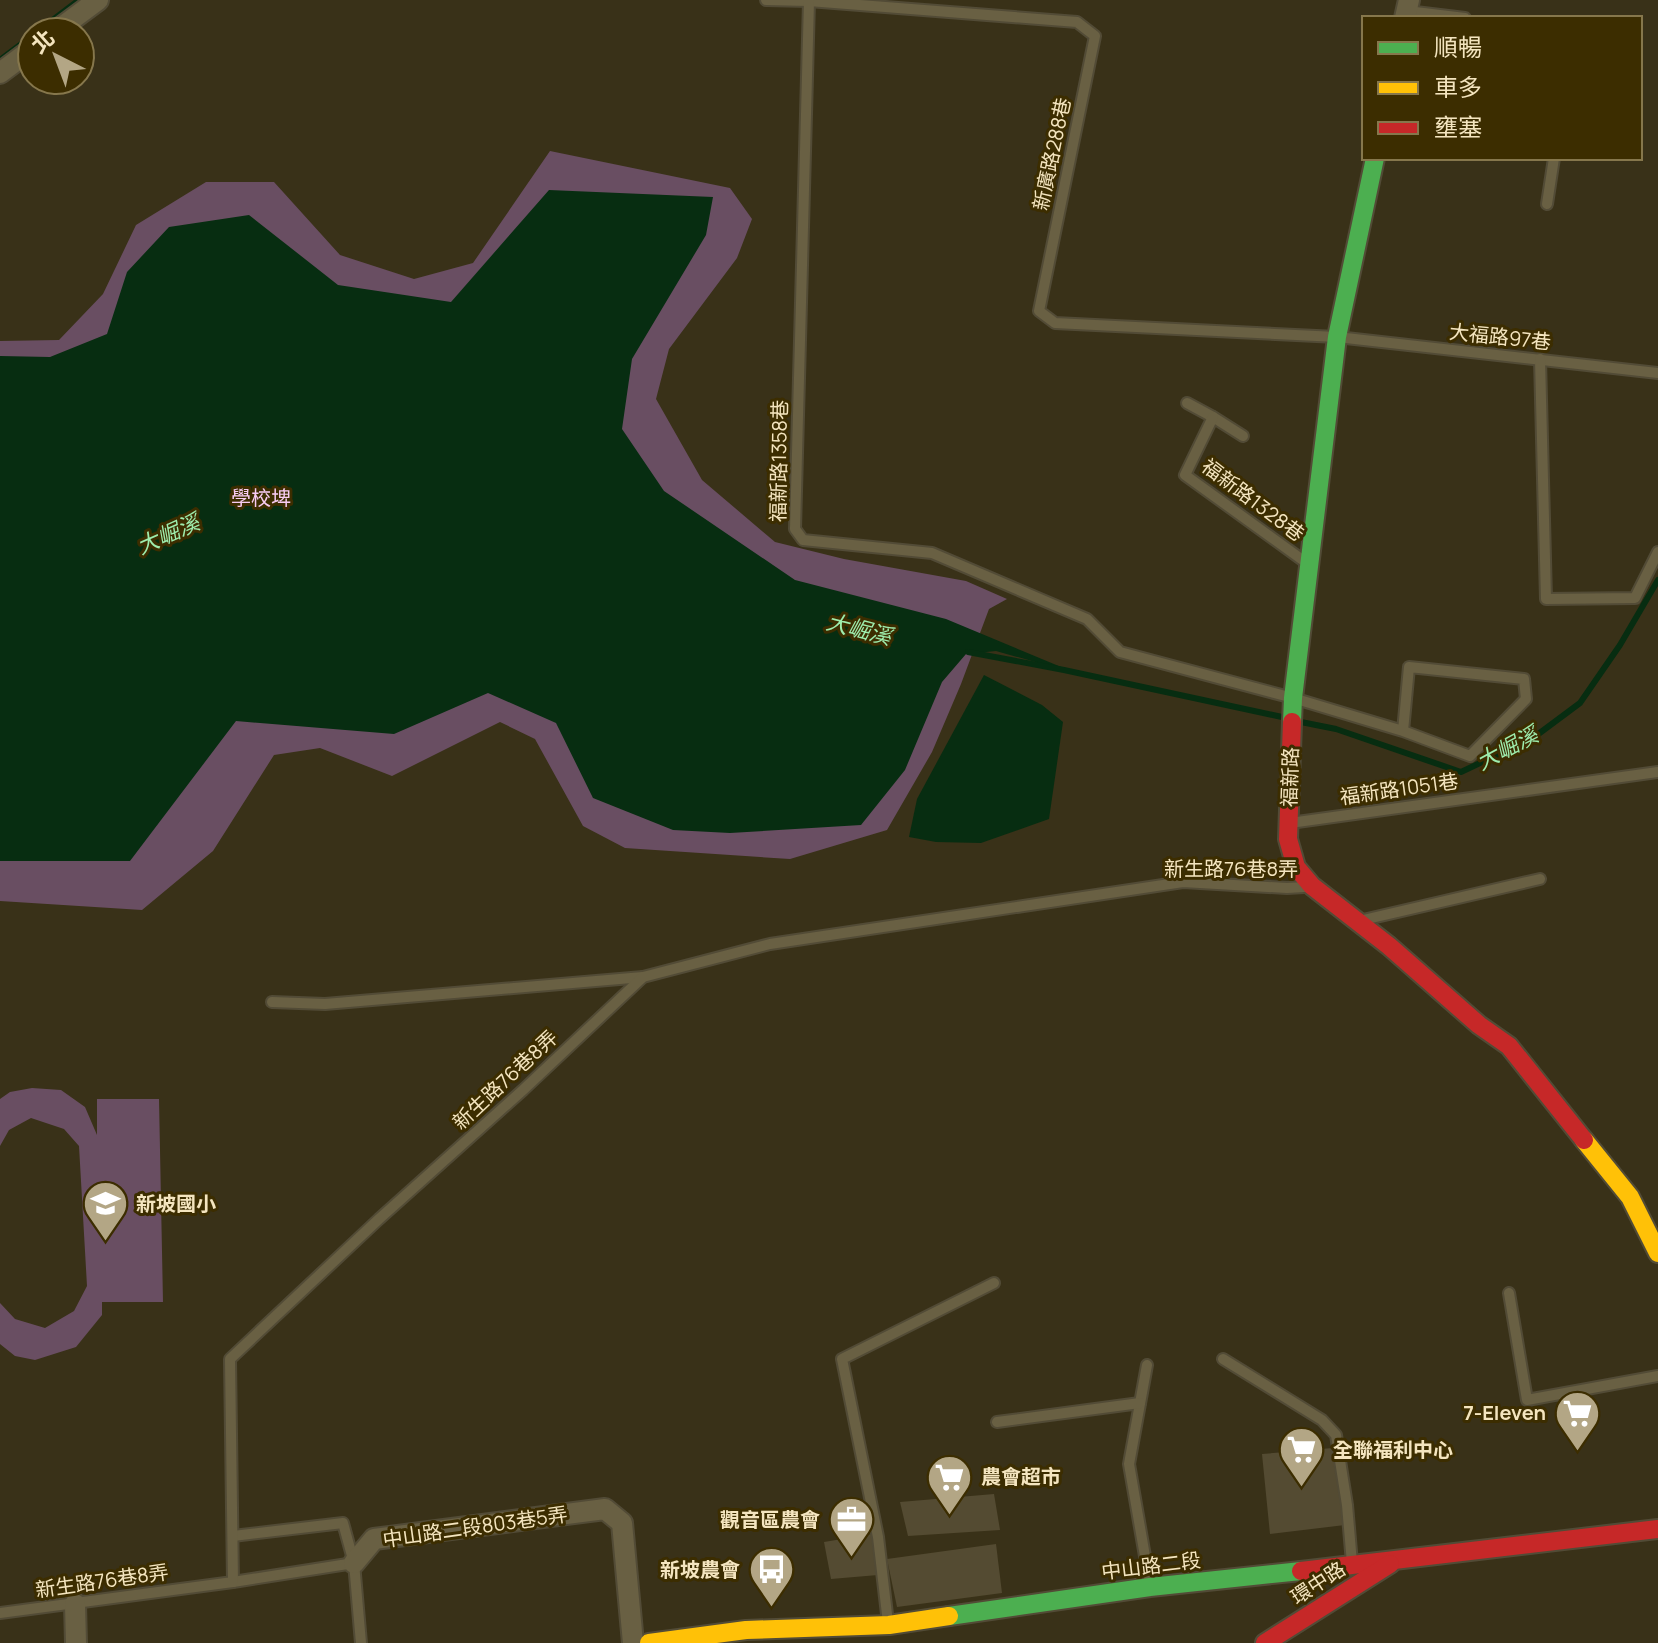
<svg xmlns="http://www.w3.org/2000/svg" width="1658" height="1643" font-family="Manrope,'Noto Sans TC',sans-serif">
  <rect width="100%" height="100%" fill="#393118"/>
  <g fill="#694e62">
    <polygon points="550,151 730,188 752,219 737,258 669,349 656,399 702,480 775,542 844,559 966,581 1007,599 989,609 961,684 932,752 887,830 790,859 625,848 583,826 535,739 500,722 392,776 320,748 274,755 213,851 142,910 0,901 0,341 59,340 103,294 136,225 206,182 274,182 340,255 414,279 473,263"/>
    <polygon points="32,1088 61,1090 85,1107 97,1135 97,1099 159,1099 163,1302 102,1302 102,1315 76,1347 35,1360 15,1356 0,1344 0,1303 15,1319 45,1328 74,1311 87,1286 79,1146 64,1129 31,1118 9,1130 0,1146 0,1099 10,1092"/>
  </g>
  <g fill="#072d11">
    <polygon points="549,190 713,197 706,235 632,359 622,429 664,491 795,580 946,619 1078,674 996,651 966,654 942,682 905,770 861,825 730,833 673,830 593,798 556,723 488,693 394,734 236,721 130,861 0,861 0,356 50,357 107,334 127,272 169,227 249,215 338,285 451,302"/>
    <polygon points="984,675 1042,705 1063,722 1049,819 981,843 936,842 909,837 917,799"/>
  </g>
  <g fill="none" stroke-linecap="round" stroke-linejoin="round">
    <g stroke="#072d11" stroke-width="6">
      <polyline points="37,32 79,0"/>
      <polyline points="0,60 32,36"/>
      <polyline points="968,652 1064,670 1282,717"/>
      <polyline points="1301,722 1336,729 1461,772 1533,738 1580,703 1620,645 1658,580"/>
    </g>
  </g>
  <g fill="#544b32">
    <polygon points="1333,1448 1345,1525 1270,1534 1262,1454"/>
    <polygon points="994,1494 1000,1530 908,1536 900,1502"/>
    <polygon points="872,1534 878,1575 831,1579 824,1542"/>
    <polygon points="996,1544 1002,1593 897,1607 887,1559"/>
  </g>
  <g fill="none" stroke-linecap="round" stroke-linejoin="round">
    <defs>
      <g id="lane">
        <polyline points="766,0 809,1 1077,22 1095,36 1039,311 1055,323 1337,337 1658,373"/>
        <polyline points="809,1 795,529 803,540 932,553 1087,619 1120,652 1293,698 1403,731 1470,756 1526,699 1524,679 1409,667 1403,731"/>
        <polyline points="1407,11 1465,18"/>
        <polyline points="1547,204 1554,158"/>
        <polyline points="1540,359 1546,599 1635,598 1658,552"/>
        <polyline points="1187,403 1213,417 1243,436"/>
        <polyline points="1213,417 1185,475 1304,561"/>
        <polyline points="1290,823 1658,772"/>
        <polyline points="1363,920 1540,879"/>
        <polyline points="272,1002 325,1004 643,977"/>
        <polyline points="1509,1293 1527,1400 1658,1376"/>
        <polyline points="1223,1359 1322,1420 1336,1435 1347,1505 1352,1563"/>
        <polyline points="1147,1365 1129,1464 1150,1585"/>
        <polyline points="997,1422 1140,1403"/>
        <polyline points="233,1536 343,1523 354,1563 361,1643"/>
        <polyline points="233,1582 354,1563"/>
        <polyline points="0,1613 233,1582 230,1359 379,1219 523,1090 643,977 770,944 1183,882 1287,888 1304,887"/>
        <polyline points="888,1623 878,1537 842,1359 994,1283"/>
      </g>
      <g id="street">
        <polyline points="1405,18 1409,0"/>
        <polyline points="55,32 98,0"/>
        <polyline points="0,73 32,49"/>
        <polyline points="354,1563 374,1539 605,1509 622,1523 633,1643"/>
        <polyline points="75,1604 76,1643"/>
      </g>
      <g id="fast">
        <polyline points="1292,722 1293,698 1337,337 1375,158"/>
        <polyline points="949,1616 1150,1587 1301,1571"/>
      </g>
      <g id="slow">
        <polyline points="1584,1140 1630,1197 1658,1253"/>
        <polyline points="649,1643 746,1630 889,1625 949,1616"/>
      </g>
      <g id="jam">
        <polyline points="1292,722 1288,839 1296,867 1312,886 1389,946 1479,1025 1509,1046 1584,1140"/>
        <polyline points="1301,1571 1658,1529"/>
        <polyline points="1265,1643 1390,1564"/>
      </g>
    </defs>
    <use href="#lane" stroke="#524b36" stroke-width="14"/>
    <use href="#street" stroke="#524b36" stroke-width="24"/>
    <use href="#fast" stroke="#524b36" stroke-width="22"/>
    <use href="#slow" stroke="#524b36" stroke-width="22"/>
    <use href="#jam" stroke="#524b36" stroke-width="22"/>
    <use href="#lane" stroke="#696043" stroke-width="10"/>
    <use href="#street" stroke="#696043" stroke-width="20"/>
    <use href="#fast" stroke="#4caf50" stroke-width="18"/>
    <use href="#slow" stroke="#ffc107" stroke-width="18"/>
    <use href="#jam" stroke="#c62828" stroke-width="18"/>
  </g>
  <defs>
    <symbol id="school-pin" viewBox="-11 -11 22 30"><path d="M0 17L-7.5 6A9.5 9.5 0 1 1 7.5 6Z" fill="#b3a685" stroke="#3c2d00"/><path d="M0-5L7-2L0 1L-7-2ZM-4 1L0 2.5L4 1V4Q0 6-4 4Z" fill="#fff"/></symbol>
    <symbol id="supermarket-pin" viewBox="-11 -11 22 30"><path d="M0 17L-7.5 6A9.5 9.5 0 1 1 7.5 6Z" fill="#b3a685" stroke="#3c2d00"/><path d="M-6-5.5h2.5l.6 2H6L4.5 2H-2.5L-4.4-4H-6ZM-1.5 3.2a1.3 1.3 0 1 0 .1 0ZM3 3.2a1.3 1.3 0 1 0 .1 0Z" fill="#fff"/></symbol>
    <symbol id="office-pin" viewBox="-11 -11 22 30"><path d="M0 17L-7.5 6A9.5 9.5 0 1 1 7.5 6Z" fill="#b3a685" stroke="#3c2d00"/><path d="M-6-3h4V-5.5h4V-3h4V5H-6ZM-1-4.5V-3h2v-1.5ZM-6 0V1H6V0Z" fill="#fff"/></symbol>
    <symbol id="bus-pin" viewBox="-11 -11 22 30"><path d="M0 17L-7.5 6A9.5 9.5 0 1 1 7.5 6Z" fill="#b3a685" stroke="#3c2d00"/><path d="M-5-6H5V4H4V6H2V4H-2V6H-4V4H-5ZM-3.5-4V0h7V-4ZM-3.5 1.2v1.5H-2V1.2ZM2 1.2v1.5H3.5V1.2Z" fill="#fff"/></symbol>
  </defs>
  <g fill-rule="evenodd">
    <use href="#school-pin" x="80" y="1178" width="51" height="69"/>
    <use href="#supermarket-pin" x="1552" y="1388" width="51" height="69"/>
    <use href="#supermarket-pin" x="1276" y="1424" width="51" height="69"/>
    <use href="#supermarket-pin" x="924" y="1452" width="51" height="69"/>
    <use href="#office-pin" x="826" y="1494" width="51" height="69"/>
    <use href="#bus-pin" x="746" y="1544" width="51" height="69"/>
  </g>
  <g text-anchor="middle" stroke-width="6" stroke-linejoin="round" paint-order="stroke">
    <g font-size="20" fill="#f4e5bf" stroke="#3c2d00">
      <text transform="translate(1052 154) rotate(-78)" y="7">新廣路288巷</text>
      <text transform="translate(1500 337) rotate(6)" y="7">大福路97巷</text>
      <text transform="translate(779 461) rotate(-89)" y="7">福新路1358巷</text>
      <text transform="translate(1253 500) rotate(37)" y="7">福新路1328巷</text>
      <text transform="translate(1290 777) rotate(-88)" y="7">福新路</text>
      <text transform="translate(1399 789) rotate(-8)" y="7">福新路1051巷</text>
      <text x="1231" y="876">新生路76巷8弄</text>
      <text transform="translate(505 1080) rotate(-43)" y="7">新生路76巷8弄</text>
      <text transform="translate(475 1527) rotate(-8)" y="7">中山路二段803巷5弄</text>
      <text transform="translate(1151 1566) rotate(-7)" y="7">中山路二段</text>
      <text transform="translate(102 1581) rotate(-8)" y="7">新生路76巷8弄</text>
      <text transform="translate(1318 1583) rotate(-33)" y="7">環中路</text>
    </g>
    <g font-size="20" fill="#f8ccf3" stroke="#3c2d00">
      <text x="261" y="505">學校埤</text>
    </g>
    <g font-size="20" font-weight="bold" fill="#f4e5bf" stroke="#3c2d00" text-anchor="start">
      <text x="136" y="1211">新坡國小</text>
      <text x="1546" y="1420" text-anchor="end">7-Eleven</text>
      <text x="1333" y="1457">全聯福利中心</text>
      <text x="981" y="1484">農會超市</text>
      <text x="820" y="1527" text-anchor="end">觀音區農會</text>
      <text x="740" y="1577" text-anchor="end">新坡農會</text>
    </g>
    <g font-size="22" font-style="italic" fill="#9eedad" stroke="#3c2d00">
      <text transform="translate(168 534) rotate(-24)" y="8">大崛溪</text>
      <text transform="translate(859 629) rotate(14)" y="8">大崛溪</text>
      <text transform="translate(1507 748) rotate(-28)" y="8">大崛溪</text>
    </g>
  </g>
  <rect x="1362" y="16" width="280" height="144" fill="#3c2d00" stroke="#86774c" stroke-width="2"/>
  <rect x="1378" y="42" width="40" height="12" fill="#4caf50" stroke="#86774c" stroke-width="2"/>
  <text x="1434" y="56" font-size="24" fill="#f4e5bf">順暢</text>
  <rect x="1378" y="82" width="40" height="12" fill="#ffc107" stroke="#86774c" stroke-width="2"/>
  <text x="1434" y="96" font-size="24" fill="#f4e5bf">車多</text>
  <rect x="1378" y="122" width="40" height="12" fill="#c62828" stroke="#86774c" stroke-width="2"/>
  <text x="1434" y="136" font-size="24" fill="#f4e5bf">壅塞</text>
  <g transform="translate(56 56) rotate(318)"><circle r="38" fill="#3c2d00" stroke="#86774c" stroke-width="2"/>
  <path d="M0-6L14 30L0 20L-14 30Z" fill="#b3a685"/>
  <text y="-12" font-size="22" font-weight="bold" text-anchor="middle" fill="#f4e5bf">北</text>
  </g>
</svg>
